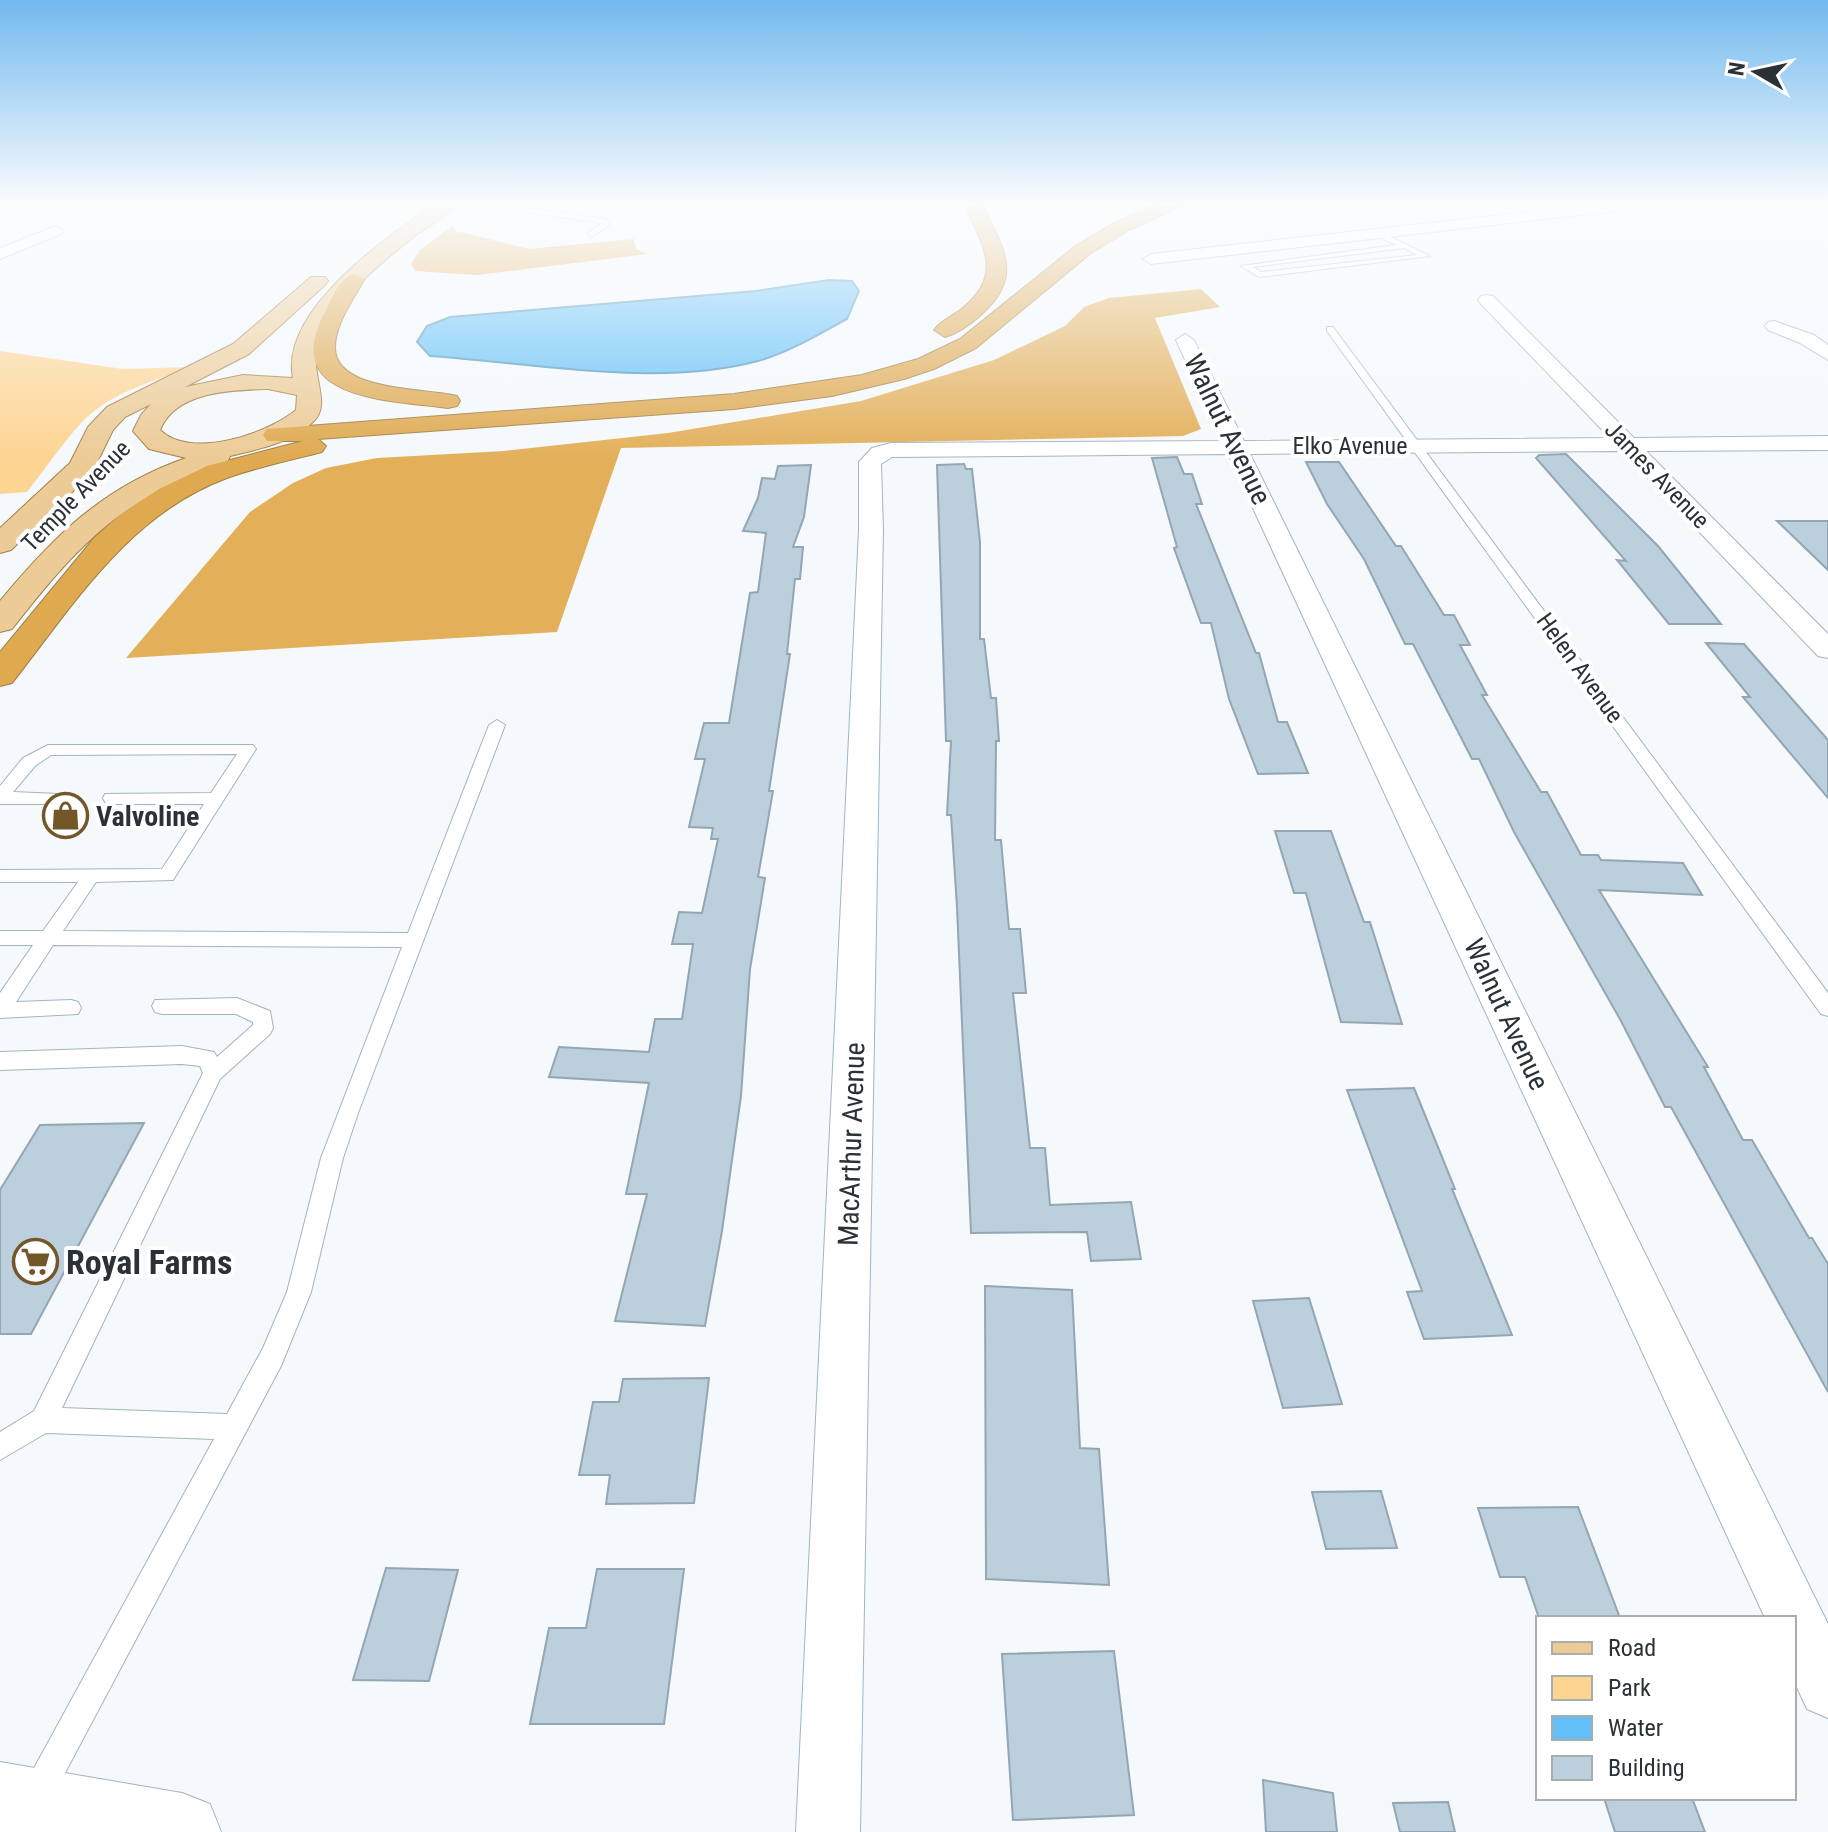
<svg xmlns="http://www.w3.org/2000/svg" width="1828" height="1832" font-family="'Roboto Condensed',sans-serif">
  <rect width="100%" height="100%" fill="#f5f9fc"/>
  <path fill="#fed493" d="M0,351L123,369L191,367C154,381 109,393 81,423C62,444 45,469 27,492L0,494Z"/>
  <g fill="#e3af59">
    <polygon points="453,225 456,231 529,249 634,239 636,249 648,254 477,275 415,271 411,264 419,251"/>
    <polygon points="1201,289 1220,307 1155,318 1201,429 1183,436 621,448 557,632 126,658 250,512 293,483 326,468 377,458 504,451 668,433 861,401 994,360 1065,326 1084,307 1109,298"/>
  </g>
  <path fill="#62c0f8" stroke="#5195be" stroke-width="2" d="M829,280L852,281L859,291L847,319C819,334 788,353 758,361C656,388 534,363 430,356L417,342L427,326L450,317L756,291Z"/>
  <g fill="#bccfdc" stroke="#93a6b3" stroke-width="2">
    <polygon points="1566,454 1658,546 1721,624 1669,624 1617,560 1626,561 1536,458 1539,455"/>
    <polygon points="1177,457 1184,474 1192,474 1202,504 1196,504 1256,653 1259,653 1278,722 1287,722 1308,773 1258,774 1229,699 1211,623 1201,623 1174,548 1177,547 1152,458"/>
    <polygon points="1306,462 1339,462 1396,546 1401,546 1444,615 1454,615 1470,645 1460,645 1487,695 1482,695 1541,792 1547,792 1581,855 1598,855 1601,860 1683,863 1702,895 1599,890 1708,1067 1704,1067 1743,1140 1752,1140 1809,1238 1812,1238 1828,1264 1828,1392 1671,1107 1665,1107 1621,1021 1514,832 1479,759 1472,759 1413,644 1405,644 1364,559 1327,504"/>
    <polygon points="964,464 966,469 972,469 980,542 980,639 984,639 991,698 996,698 999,741 996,741 995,840 1001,840 1009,929 1020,929 1026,993 1013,993 1030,1148 1045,1148 1050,1205 1131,1202 1141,1259 1091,1261 1087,1232 971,1233 957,907 951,815 947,815 951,741 946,741 937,465"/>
    <polygon points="811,465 804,517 793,547 803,547 800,579 795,579 787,654 790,654 769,791 773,791 758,877 765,878 750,969 741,1096 722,1231 705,1326 615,1321 647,1194 626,1194 649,1083 549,1077 559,1047 649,1052 655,1019 682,1019 693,944 672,944 679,912 702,913 718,839 711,839 713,828 689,827 705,759 695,759 704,723 729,723 750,593 758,592 766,533 743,531 758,498 762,478 775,479 778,466"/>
    <polygon points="1777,521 1828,521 1828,570"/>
    <polygon points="1706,643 1744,644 1828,740 1828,798 1743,697 1750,697"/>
    <polygon points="1275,831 1331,831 1364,922 1370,922 1402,1024 1341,1022 1306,893 1294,893"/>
    <polygon points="1414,1088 1455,1189 1452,1189 1512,1335 1424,1339 1407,1292 1422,1291 1347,1090"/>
    <polygon points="144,1123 31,1334 0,1334 0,1190 40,1125"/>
    <polygon points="985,1286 1072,1290 1080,1448 1099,1449 1109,1585 986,1579"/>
    <polygon points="1309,1298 1342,1404 1283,1408 1253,1301"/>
    <polygon points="709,1378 694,1503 606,1504 610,1475 579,1475 593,1402 619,1402 623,1379"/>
    <polygon points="1381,1491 1397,1548 1326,1549 1312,1492"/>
    <polygon points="1578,1507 1620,1618 1539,1618 1525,1577 1500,1577 1478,1508"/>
    <polygon points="386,1568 458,1570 429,1681 353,1680"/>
    <polygon points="597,1569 684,1569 664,1724 530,1724 549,1628 586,1628"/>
    <polygon points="1114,1651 1134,1815 1013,1820 1002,1654"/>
    <polygon points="1263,1780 1333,1793 1337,1832 1266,1832"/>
    <polygon points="1604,1798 1692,1798 1705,1832 1615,1832"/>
    <polygon points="1448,1802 1455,1832 1400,1832 1393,1803"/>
  </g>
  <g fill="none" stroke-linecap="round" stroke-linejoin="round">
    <defs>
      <g id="lane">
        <polygon points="628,203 689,207 685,209"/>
        <polygon points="525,208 606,219 610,225 591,237 588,233 602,223 522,212"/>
        <path d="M1380,232L1430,256L1259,277L1241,266L1396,245L1377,236ZM1404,248L1417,255L1261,272L1253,267Z"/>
        <polygon points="1327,327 1333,327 1828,993 1828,1016 1821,1014 1327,331"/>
        <polygon points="497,720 505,725 358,1113 343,1158 311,1292 281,1366 49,1803 38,1808 27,1803 22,1792 27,1781 214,1439 46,1433 0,1460 0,1432 34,1411 203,1073 200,1066 182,1064 0,1070 0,1052 182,1046 214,1052 217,1057 253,1025 253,1022 236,1014 162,1014 155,1012 152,1006 155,1000 237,998 270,1011 273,1028 270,1034 220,1079 62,1408 227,1414 263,1348 287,1292 321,1158 402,947 53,945 16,1002 71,1000 78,1002 81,1008 78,1014 0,1018 0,993 33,945 0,945 0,931 43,931 78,882 0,882 0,870 162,869 204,804 111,804 105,802 103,798 105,794 211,793 237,754 51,755 35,766 13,792 59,794 61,798 59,802 53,804 0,804 0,786 23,758 48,745 253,745 256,749 173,880 96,882 63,931 408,933 489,725"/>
      </g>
      <g id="street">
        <polygon points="1610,203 1659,203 1652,207 1151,264 1143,259 1151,254"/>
        <polygon points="56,226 64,231 61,234 0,259 0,248"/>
        <polygon points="1487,295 1493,296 1634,438 1828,436 1828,450 1646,451 1828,634 1828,658 1818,656 1622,451 1250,454 1828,1624 1828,1718 1807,1709 1794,1681 1794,1618 1765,1618 1228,454 892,457 881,464 883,530 860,1832 796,1832 859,530 859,462 872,448 891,443 1222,441 1176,340 1185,334 1194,340 1244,441 1610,438 1481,304 1478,300 1481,296"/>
        <polygon points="1774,321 1814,335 1828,345 1828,360 1800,343 1768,330 1765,326 1768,322"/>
      </g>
      <polygon id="secondary" points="0,1762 182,1793 210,1804 221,1832 0,1832"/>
      <path id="primary" d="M438,203H460C449,215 433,223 420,232C385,259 347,290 324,328C301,365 335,400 314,421C292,443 259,449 230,456L227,463C121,497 78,545 12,629L0,632V601C55,535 103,487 186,458L149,449L133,431L141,415L151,404L125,417L113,430L92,473L11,550L0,553V528L70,463L88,427L107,407L233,344L311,277H325L328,281L325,285L249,354L185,387L243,375L293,378C279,311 388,235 438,203ZM268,389L297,395L296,410C267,434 191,460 160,430C176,391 232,390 268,389Z"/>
      <g id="highway">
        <path d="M964,203H982C1002,247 1025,275 982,314C971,324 959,333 945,337L934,330C941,320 955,315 964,307C1005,273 981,243 964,203Z"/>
        <path d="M1160,203H1188L1129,230L1091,253L976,348L934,369L904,379L832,396L734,409L318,439L326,446L322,452C291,460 258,467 227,478C129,514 74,604 12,683L0,686V652L95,537L120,515L159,489L207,466L303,441H267L263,435L267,429L734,394L862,375L918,359L960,339L1077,245L1116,222Z"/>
        <path d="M354,274L364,280C353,300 335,324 335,347C334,392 426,388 457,396L460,401L457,406L448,408C391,400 277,401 325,312C331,300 340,277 354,274Z"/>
      </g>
    </defs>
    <use href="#lane" stroke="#a1b4c1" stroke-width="2"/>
    <use href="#street" stroke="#a1b4c1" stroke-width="2"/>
    <use href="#secondary" stroke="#a1b4c1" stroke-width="2"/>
    <use href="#primary" stroke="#a07f47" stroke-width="2"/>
    <use href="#highway" stroke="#a07f47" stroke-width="2"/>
    <use href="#lane" fill="#fff" fill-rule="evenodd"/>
    <use href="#street" fill="#fff" fill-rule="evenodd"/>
    <use href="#secondary" fill="#fff" fill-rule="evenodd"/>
    <use href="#primary" fill="#eccb96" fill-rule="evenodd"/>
    <use href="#highway" fill="#dfa950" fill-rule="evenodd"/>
  </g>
  <linearGradient id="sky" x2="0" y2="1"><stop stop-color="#72b9ee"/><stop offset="0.44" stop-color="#fafcfe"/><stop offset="1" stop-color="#fafcfe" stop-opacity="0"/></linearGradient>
  <rect width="1828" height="460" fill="url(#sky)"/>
  <defs>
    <symbol id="shop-ring" viewBox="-11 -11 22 22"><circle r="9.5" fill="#fff" stroke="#72572a" stroke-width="1.5"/><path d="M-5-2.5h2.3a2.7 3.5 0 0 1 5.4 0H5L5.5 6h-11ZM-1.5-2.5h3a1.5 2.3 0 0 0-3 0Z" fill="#72572a"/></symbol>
    <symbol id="supermarket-ring" viewBox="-11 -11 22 22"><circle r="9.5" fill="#fff" stroke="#72572a" stroke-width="1.5"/><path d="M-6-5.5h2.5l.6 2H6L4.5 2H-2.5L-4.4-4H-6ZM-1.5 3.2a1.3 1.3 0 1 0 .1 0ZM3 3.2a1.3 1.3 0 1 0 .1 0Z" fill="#72572a"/></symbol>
  </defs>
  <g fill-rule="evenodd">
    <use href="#shop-ring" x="40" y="790" width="51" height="51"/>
    <use href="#supermarket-ring" x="10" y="1236" width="51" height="51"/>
  </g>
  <g text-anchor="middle" stroke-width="8" stroke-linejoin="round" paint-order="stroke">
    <g font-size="24" fill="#2a3237" stroke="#fff">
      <text x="1350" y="454">Elko Avenue</text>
      <text transform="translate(1657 475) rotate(46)" y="8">James Avenue</text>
      <text transform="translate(76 496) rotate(-46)" y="8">Temple Avenue</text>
      <text transform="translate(1580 668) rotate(54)" y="8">Helen Avenue</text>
    </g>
    <g font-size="28" fill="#2a3237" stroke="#fff">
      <text transform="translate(1228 429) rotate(64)" y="10">Walnut Avenue</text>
      <text transform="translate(1507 1014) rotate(65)" y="10">Walnut Avenue</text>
      <text transform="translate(851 1144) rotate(-88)" y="10">MacArthur Avenue</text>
    </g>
    <g font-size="28" font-weight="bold" fill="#2a3237" stroke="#fff" text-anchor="start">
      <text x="96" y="826">Valvoline</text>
    </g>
    <g font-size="34" font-weight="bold" fill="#2a3237" stroke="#fff" text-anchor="start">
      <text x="66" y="1274">Royal Farms</text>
    </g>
  </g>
  <rect x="1536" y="1616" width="260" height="184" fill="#ffffff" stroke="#aaadaf" stroke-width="2"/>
  <rect x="1552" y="1642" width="40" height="12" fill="#eccb96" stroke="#aaadaf" stroke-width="2"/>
  <text x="1608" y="1656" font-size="24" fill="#2a3237">Road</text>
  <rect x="1552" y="1676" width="40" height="24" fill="#fed493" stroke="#aaadaf" stroke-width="2"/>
  <text x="1608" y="1696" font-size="24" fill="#2a3237">Park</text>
  <rect x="1552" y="1716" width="40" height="24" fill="#62c0f8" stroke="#aaadaf" stroke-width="2"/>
  <text x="1608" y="1736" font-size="24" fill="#2a3237">Water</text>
  <rect x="1552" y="1756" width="40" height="24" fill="#bccfdc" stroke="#aaadaf" stroke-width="2"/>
  <text x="1608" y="1776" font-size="24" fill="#2a3237">Building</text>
  <g transform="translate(1756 72) rotate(279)" stroke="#ffffff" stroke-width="6" paint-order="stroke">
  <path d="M0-6L14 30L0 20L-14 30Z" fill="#2a3237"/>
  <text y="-12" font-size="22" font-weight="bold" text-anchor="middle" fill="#2a3237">N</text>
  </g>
</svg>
